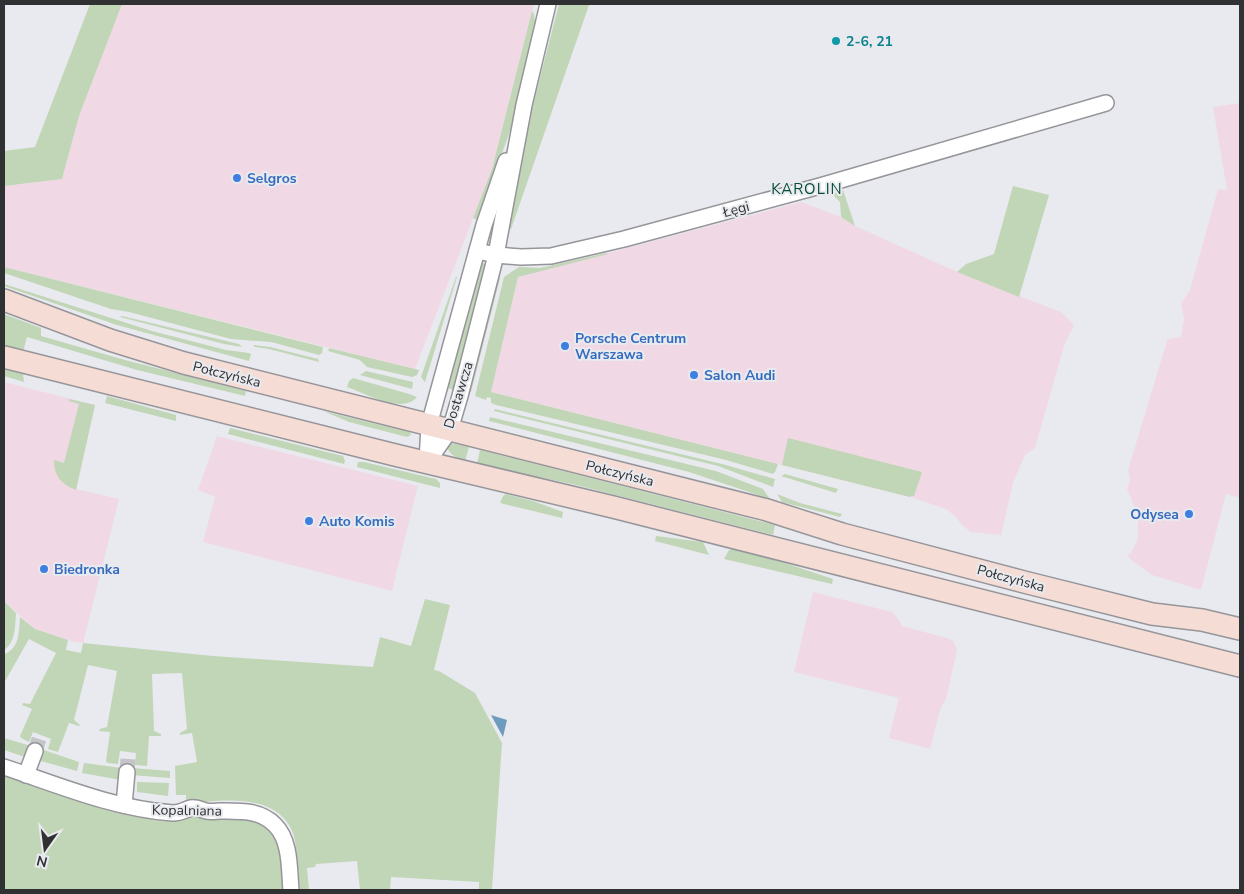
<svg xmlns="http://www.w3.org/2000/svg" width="1244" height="894" font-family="'Nunito Sans',sans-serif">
  <rect width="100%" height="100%" fill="#e9eaef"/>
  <g fill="#f0d9e5">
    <polygon points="122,4 534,4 492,169 415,369 4,267 4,186 62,179 79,116"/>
    <polygon points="1240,103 1240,498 1226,494 1201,590 1152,575 1130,559 1127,554 1131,553 1138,539 1138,515 1127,489 1130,480 1128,470 1167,341 1168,339 1181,337 1184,319 1181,304 1190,290 1218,189 1227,190 1213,107"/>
    <polygon points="801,202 841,217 855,226 964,275 1061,312 1074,325 1064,346 1035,448 1025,455 1013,483 1001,535 971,532 962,525 955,516 946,509 910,497 491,392 518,277"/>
    <polygon points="4,382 95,405 76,489 119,499 83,643 74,642 35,629 4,601"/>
    <polygon points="217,436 418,486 392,591 203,542 215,497 198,490"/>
    <polygon points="813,592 892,612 899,620 902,626 947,638 953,641 957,650 946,700 941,707 930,749 889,738 899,698 794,672"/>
  </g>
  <g fill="#c1d6b6">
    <polygon points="90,4 122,4 79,116 62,179 4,186 4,151 35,147"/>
    <polygon points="559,4 589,5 511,229 505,229 522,147"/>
    <polygon points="532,11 534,14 536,31 510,131 478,220 473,218 492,169"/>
    <polygon points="1013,186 1049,195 1019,297 957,272 966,264 994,254"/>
    <polygon points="843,190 855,226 841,217 840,202 832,194"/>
    <polygon points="606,253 608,254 518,277 491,392 778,464 775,472 773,474 726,460 496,405 491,403 491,398 487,397 486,400 475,396 504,277 519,267 540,268"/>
    <polygon points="482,263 486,264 454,390 445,387"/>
    <polygon points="4,267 323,347 322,353 319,355 271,342 231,339 129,312 111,309 4,273"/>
    <polygon points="456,277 457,277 425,382 421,377"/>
    <polygon points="497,278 500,278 471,392 466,394"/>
    <polygon points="4,284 152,331 226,350 249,353 251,354 249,361 117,325 4,286"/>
    <polygon points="4,314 41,328 41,336 125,360 246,391 245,396 137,370 27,337 23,352 4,348"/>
    <polygon points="122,316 239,344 242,347 224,344 120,317"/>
    <polygon points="253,345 270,347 318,359 319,362 269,349 255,347"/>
    <polygon points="329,348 415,369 419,370 417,375 412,377 367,367 360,360 328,351"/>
    <polygon points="4,367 23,372 24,382 4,376"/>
    <polygon points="366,371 413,382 412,389 360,375"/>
    <path d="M353,378L409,394L417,397C402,415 365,393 347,387L349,381Z"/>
    <polygon points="107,396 176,415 176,421 105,403"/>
    <path d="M69,399L95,405L76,490C62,484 54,477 54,460L64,463L79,404L69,401Z"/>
    <polygon points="495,409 722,464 775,479 773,487 718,466 494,411"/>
    <polygon points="323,411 410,432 411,435 407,437 349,422"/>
    <polygon points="490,417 716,471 763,489 770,499 689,472 489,421"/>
    <polygon points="230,428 343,456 345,461 344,464 228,434"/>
    <polygon points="788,438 922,472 914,496 911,496 910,497 782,465"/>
    <path d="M451,443L469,447L465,461C457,458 449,455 447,446Z"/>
    <polygon points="480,450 775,525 773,535 572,484 477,464"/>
    <polygon points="358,462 364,462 436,479 440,483 440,488 357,467"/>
    <polygon points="785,474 838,489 836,493 781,476"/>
    <polygon points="506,494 533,501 563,512 562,518 500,503 503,496"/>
    <polygon points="777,494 800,503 842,514 840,517 782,502"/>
    <polygon points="656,536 703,542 709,555 655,541"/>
    <polygon points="733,549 773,559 833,579 832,584 724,559 729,550"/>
    <path d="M425,599L450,605L434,670L439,671L475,693L502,743L492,890H479V882L391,877L390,890H360L357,861L316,864L315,867L307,868L309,890H300C298,873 298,849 293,833C277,792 221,800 186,804V795H176L175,766L197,762L192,733L180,735V733L187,729L182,673L152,674L154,731L161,734V736H149L147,766L135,765L136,753L120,751L118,764L107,763L106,761L110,732L99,731L100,729L107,727L117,671L88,665L74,720L80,725L79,726L69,723L58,752L48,749L51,739L33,732L29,742L21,738L20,736L32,709L22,705L23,703L30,704L56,653L29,639L4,683V654C20,649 19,630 20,617L35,629L68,640L66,650L81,653L83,643L213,656L373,667L380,637L411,646Z"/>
    <path d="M4,601L16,613C15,626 16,642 4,650Z"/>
    <polygon points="4,738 31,746 25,757 4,750"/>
    <polygon points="41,749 79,762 77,771 37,760"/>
    <polygon points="84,763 122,768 121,780 82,773"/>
    <polygon points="132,768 170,771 170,778 131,775"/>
    <polygon points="4,775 17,778 119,812 163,820 179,820 192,813 241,817 254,820 265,827 274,837 280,852 284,890 4,890"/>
    <polygon points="137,782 169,783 168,796 137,792"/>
  </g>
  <polygon fill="#6e9cbc" points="491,715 507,720 503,737"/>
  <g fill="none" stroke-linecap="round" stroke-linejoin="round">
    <g stroke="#c4c5c9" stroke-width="15" stroke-dasharray="15 8" stroke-linecap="butt">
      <polyline points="35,751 39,739"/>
      <polyline points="127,772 128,759"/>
    </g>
    <defs>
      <g id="street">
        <polyline points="477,251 496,255 521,257 551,256 624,239 820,186 1106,103"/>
        <polyline points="427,462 429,425 484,225 506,161"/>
        <polyline points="427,463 450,430 460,396 496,255 524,105 548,4"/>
        <path d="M4,767C58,785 115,809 173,813C181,813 184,810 191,808C197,807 201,810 206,811C211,812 216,811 221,811C241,811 260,810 275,825C291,841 289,869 291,890"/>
        <polyline points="26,775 35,751"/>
        <polyline points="124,805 127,772"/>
      </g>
      <g id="secondary">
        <polyline points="4,300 110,340 184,363 767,510 842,534 1028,583 1152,614 1202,620 1240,629"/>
        <polyline points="4,357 395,455 613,507 1240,666"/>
      </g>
    </defs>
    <use href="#street" stroke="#95959a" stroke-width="18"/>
    <use href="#secondary" stroke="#95959a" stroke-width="24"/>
    <use href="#street" stroke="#fff" stroke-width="15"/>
    <use href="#secondary" stroke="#f5ddd6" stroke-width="21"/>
  </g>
  <circle fill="#0f9aa8" stroke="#e9eaef" stroke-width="2" cx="836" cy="41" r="5"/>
  <g fill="#3f7fe0" stroke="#e9eaef" stroke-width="2">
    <circle cx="237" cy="178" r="5"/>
    <circle cx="565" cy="346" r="5"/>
    <circle cx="694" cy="375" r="5"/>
    <circle cx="1189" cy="514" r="5"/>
    <circle cx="309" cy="521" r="5"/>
    <circle cx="44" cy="569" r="5"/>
  </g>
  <g text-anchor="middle" stroke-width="4" stroke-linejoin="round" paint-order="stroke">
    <g font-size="14" font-weight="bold" fill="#0d838f" stroke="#e9eaef" text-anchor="start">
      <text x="846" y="46">2-6, 21</text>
    </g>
    <g font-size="14" font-weight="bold" fill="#366cbe" stroke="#e9eaef" text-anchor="start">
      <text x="247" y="183">Selgros</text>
      <text x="575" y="343">Porsche Centrum<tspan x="575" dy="16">Warszawa</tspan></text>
      <text x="704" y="380">Salon Audi</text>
      <text x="1179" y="519" text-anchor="end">Odysea</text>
      <text x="319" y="526">Auto Komis</text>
      <text x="54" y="574">Biedronka</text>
    </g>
    <g font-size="14" fill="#303132" stroke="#e9eaef">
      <text transform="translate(736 209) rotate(-15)" y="5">Łęgi</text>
      <text transform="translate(227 374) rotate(14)" y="5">Połczyńska</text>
      <text transform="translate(458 395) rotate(-73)" y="5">Dostawcza</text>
      <text transform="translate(620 473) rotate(14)" y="5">Połczyńska</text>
      <text transform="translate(1011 578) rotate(15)" y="5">Połczyńska</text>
      <text transform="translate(187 810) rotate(1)" y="5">Kopalniana</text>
    </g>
    <g font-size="15" letter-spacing="1" fill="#044d33" stroke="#e9eaef">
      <text x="807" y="194">KAROLIN</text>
    </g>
  </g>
  <rect width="1244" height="894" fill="none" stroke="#303132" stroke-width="10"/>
  <g transform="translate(45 849) rotate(194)" stroke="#e9eaef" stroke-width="4" paint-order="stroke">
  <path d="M0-4L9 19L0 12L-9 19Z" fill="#303132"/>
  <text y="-8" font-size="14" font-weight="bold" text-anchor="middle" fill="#303132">N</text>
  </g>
</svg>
